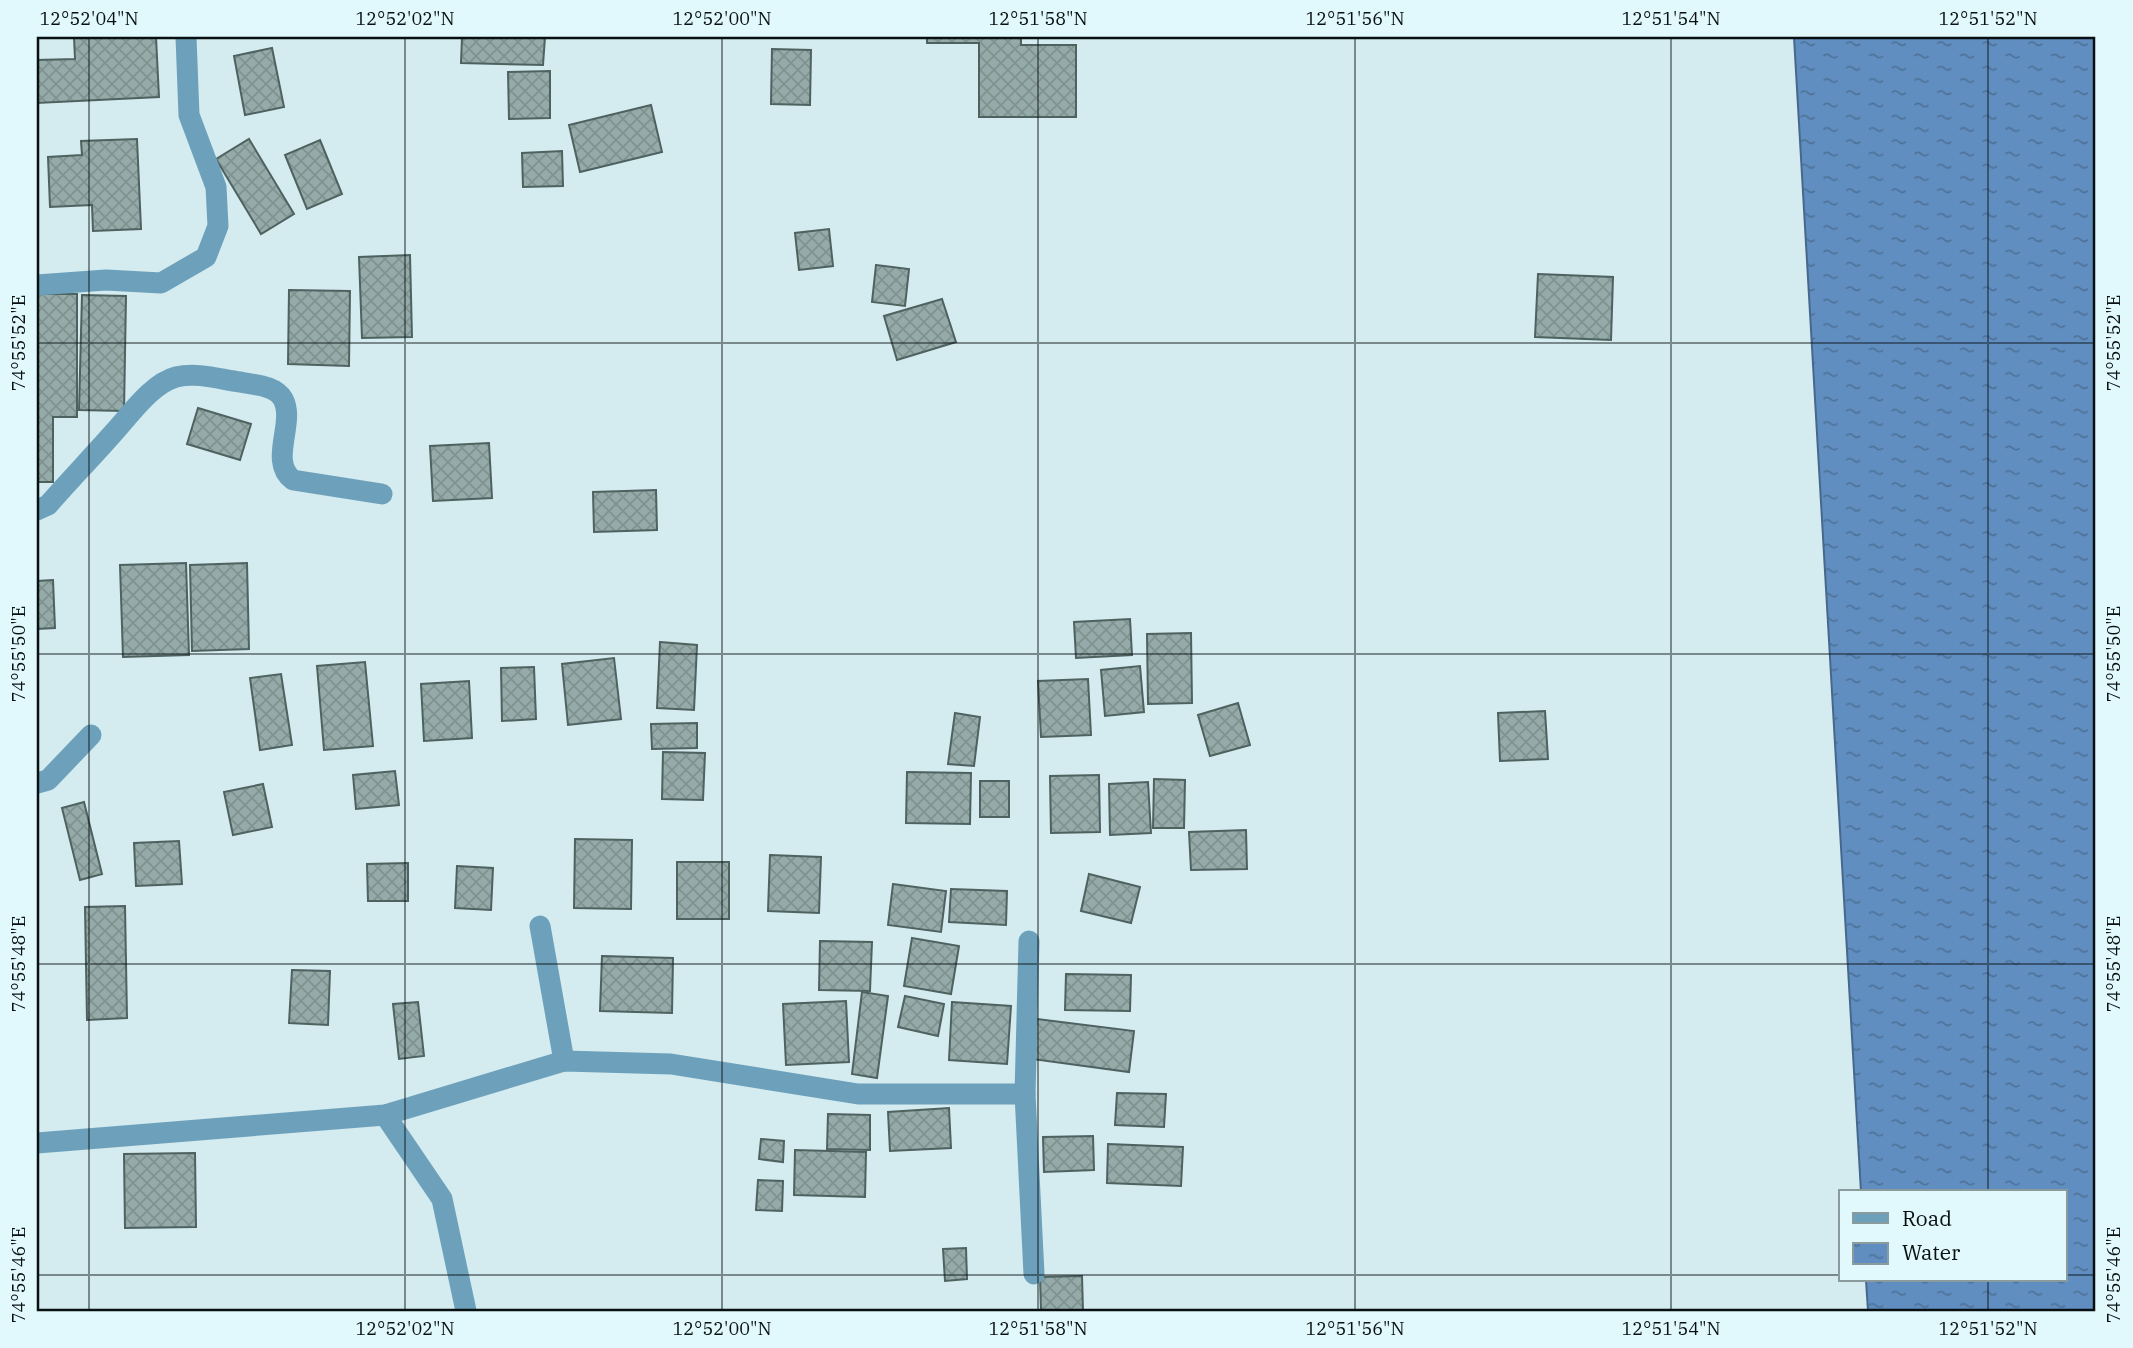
<svg xmlns="http://www.w3.org/2000/svg" width="2133" height="1348" font-family="'IBM Plex Serif',serif">
  <defs>
    <pattern id="water-ripples" width="26" height="14" patternUnits="userSpaceOnUse" patternTransform="scale(1.75)"><rect width="26" height="14" fill="#618ec0"/><path d="M2 4q2-2 4 0t4 0M15 11q2-2 4 0t4 0" fill="none" stroke="#4e739b"/></pattern>
    <pattern id="building-cross-hatch" width="8" height="8" patternUnits="userSpaceOnUse" patternTransform="scale(1.75)"><rect width="8" height="8" fill="#95aba9"/><path d="M0 0l8 8M0 8l8-8" fill="none" stroke="#7f9290"/></pattern>
  </defs>
  <rect width="100%" height="100%" fill="#d4ebef"/>
  <polygon fill="url(#water-ripples)" stroke="#46688c" stroke-width="2" points="1794,37 2096,37 2096,1311 1868,1311 1866,1280 2065,1280 2065,1192 1861,1192"/>
  <g fill="url(#building-cross-hatch)" stroke="#4e6260" stroke-width="2">
    <polygon points="74,37 156,37 159,97 37,103 37,60 75,59"/>
    <polygon points="462,37 545,37 543,65 461,63"/>
    <polygon points="927,37 1021,37 1021,45 1076,45 1076,117 979,117 979,43 927,43"/>
    <polygon points="272,48 284,107 245,115 234,56"/>
    <polygon points="772,49 811,50 810,105 771,104"/>
    <polygon points="550,71 550,118 509,119 508,72"/>
    <polygon points="651,105 662,152 580,172 569,125"/>
    <polygon points="137,139 141,229 93,231 92,205 50,207 48,157 82,155 81,141"/>
    <polygon points="249,139 294,214 261,234 216,159"/>
    <polygon points="320,140 342,194 307,209 285,155"/>
    <polygon points="562,151 563,186 523,187 522,153"/>
    <polygon points="829,229 833,266 799,270 795,233"/>
    <polygon points="410,255 412,337 362,338 359,257"/>
    <polygon points="876,265 909,269 905,306 872,302"/>
    <polygon points="1538,274 1613,277 1611,340 1535,337"/>
    <polygon points="289,290 350,291 349,366 288,364"/>
    <polygon points="37,294 77,294 77,417 53,417 53,482 37,482"/>
    <polygon points="82,295 126,296 124,411 79,410"/>
    <polygon points="942,299 956,342 897,360 884,316"/>
    <polygon points="198,408 251,424 240,460 187,444"/>
    <polygon points="489,443 492,498 433,501 430,446"/>
    <polygon points="656,490 657,530 594,532 593,492"/>
    <polygon points="186,563 189,655 123,657 120,565"/>
    <polygon points="247,563 249,649 192,651 190,565"/>
    <polygon points="53,580 55,628 37,629 37,581"/>
    <polygon points="1130,619 1132,655 1076,658 1074,622"/>
    <polygon points="1191,633 1192,703 1148,704 1147,634"/>
    <polygon points="660,642 697,645 694,710 657,708"/>
    <polygon points="614,658 621,719 568,725 562,664"/>
    <polygon points="365,662 373,746 324,750 317,666"/>
    <polygon points="1140,666 1144,712 1105,716 1101,670"/>
    <polygon points="534,667 536,719 502,721 501,668"/>
    <polygon points="281,674 292,745 260,750 250,678"/>
    <polygon points="1088,679 1091,735 1041,737 1038,681"/>
    <polygon points="469,681 472,738 424,741 421,684"/>
    <polygon points="1238,703 1250,745 1210,756 1198,715"/>
    <polygon points="1545,711 1548,759 1500,761 1498,713"/>
    <polygon points="955,713 980,717 974,766 948,764"/>
    <polygon points="697,723 697,748 652,749 651,724"/>
    <polygon points="663,752 705,753 703,800 662,799"/>
    <polygon points="395,771 399,805 356,809 353,775"/>
    <polygon points="907,772 971,773 970,824 906,823"/>
    <polygon points="1099,775 1100,832 1051,833 1050,776"/>
    <polygon points="1154,779 1185,780 1184,828 1153,828"/>
    <rect x="980" y="781" width="29" height="36"/>
    <polygon points="1148,782 1151,833 1110,835 1109,784"/>
    <polygon points="263,784 272,827 233,835 224,792"/>
    <polygon points="84,802 102,874 80,880 62,808"/>
    <polygon points="1246,830 1247,869 1191,870 1189,832"/>
    <polygon points="575,839 632,840 631,909 574,908"/>
    <polygon points="179,841 182,884 136,886 134,843"/>
    <polygon points="770,855 821,857 819,913 768,911"/>
    <rect x="677" y="862" width="52" height="57"/>
    <polygon points="408,863 408,901 368,901 367,864"/>
    <polygon points="457,866 493,868 491,910 455,908"/>
    <polygon points="1089,874 1140,887 1131,923 1081,911"/>
    <polygon points="893,884 946,891 941,932 888,925"/>
    <polygon points="951,889 1007,891 1006,925 949,922"/>
    <polygon points="125,906 127,1018 87,1020 85,907"/>
    <polygon points="912,938 959,946 951,994 904,986"/>
    <polygon points="820,941 872,942 870,991 819,990"/>
    <polygon points="602,956 673,958 672,1013 600,1011"/>
    <polygon points="292,970 330,971 328,1025 289,1023"/>
    <polygon points="1066,974 1131,975 1130,1011 1065,1010"/>
    <polygon points="862,992 888,996 877,1078 852,1074"/>
    <polygon points="905,996 944,1004 938,1036 898,1027"/>
    <polygon points="846,1001 849,1062 786,1065 783,1004"/>
    <polygon points="418,1002 424,1056 399,1059 393,1004"/>
    <polygon points="952,1002 1011,1006 1007,1064 949,1060"/>
    <polygon points="1037,1019 1134,1031 1129,1072 1032,1059"/>
    <polygon points="1117,1093 1166,1094 1164,1127 1115,1125"/>
    <polygon points="949,1108 951,1148 890,1151 888,1112"/>
    <polygon points="828,1114 870,1115 870,1150 827,1149"/>
    <polygon points="1093,1136 1094,1170 1044,1172 1043,1137"/>
    <polygon points="761,1139 784,1141 783,1162 759,1159"/>
    <polygon points="1108,1144 1183,1147 1181,1186 1107,1183"/>
    <polygon points="795,1150 866,1152 865,1197 794,1195"/>
    <polygon points="195,1153 196,1227 125,1228 124,1154"/>
    <polygon points="758,1180 783,1181 782,1211 756,1210"/>
    <polygon points="966,1248 967,1279 945,1281 943,1249"/>
    <polygon points="1082,1276 1083,1311 1041,1311 1040,1277"/>
  </g>
  <g fill="none" stroke-linecap="round" stroke-linejoin="round">
    <g stroke="#6da1bb" stroke-width="21">
      <polyline points="37,285 106,280 161,283 206,257 218,226 216,187 189,115 186,37"/>
      <path d="M37,510L48,505C70,480 94,455 116,430C132,412 153,383 176,377C197,372 219,379 240,382C254,385 275,385 283,399C296,423 268,461 293,480L382,494"/>
      <polyline points="37,783 48,780 91,735"/>
      <polyline points="540,926 564,1061"/>
      <polyline points="1029,941 1025,1094 1034,1274"/>
      <polyline points="385,1115 442,1199 466,1311"/>
      <polyline points="37,1143 385,1115 564,1061 671,1064 858,1094 1025,1094"/>
    </g>
  </g>
  <path fill="none" stroke="#081011" stroke-width="2" stroke-opacity="0.45" d="M89,37V1311M405,37V1311M722,37V1311M1038,37V1311M1355,37V1311M1671,37V1311M1988,37V1192M37,343H2096M37,654H2096M37,964H2096M37,1275H1841M2065,1275H2096M1988,1280V1311"/>
  <rect width="2133" height="1348" fill="none" stroke="#e1f8fc" stroke-width="77"/>
  <rect x="1839" y="1190" width="228" height="91" fill="#e1f8fc" stroke="#8a9b9e" stroke-width="2"/>
  <rect x="1853" y="1213" width="35" height="10" fill="#6da1bb" stroke="#8a9b9e" stroke-width="2"/>
  <text x="1902" y="1226" font-size="21" fill="#081011">Road</text>
  <rect x="1853" y="1243" width="35" height="21" fill="url(#water-ripples)" stroke="#8a9b9e" stroke-width="2"/>
  <text x="1902" y="1260" font-size="21" fill="#081011">Water</text>
  <rect x="38" y="38" width="2056" height="1272" fill="none" stroke="#081011" stroke-width="2.5"/>
  <g font-size="18" text-anchor="middle" fill="#081011">
    <text x="89" y="25">12°52'04"N</text>
    <text x="405" y="25">12°52'02"N</text>
    <text x="722" y="25">12°52'00"N</text>
    <text x="1038" y="25">12°51'58"N</text>
    <text x="1355" y="25">12°51'56"N</text>
    <text x="1671" y="25">12°51'54"N</text>
    <text x="1988" y="25">12°51'52"N</text>
    <text transform="translate(2114 343) rotate(-90)" y="6">74°55'52"E</text>
    <text transform="translate(19 343) rotate(-90)" y="6">74°55'52"E</text>
    <text transform="translate(2114 654) rotate(-90)" y="6">74°55'50"E</text>
    <text transform="translate(19 654) rotate(-90)" y="6">74°55'50"E</text>
    <text transform="translate(2114 964) rotate(-90)" y="6">74°55'48"E</text>
    <text transform="translate(19 964) rotate(-90)" y="6">74°55'48"E</text>
    <text transform="translate(2114 1275) rotate(-90)" y="6">74°55'46"E</text>
    <text transform="translate(19 1275) rotate(-90)" y="6">74°55'46"E</text>
    <text x="405" y="1335">12°52'02"N</text>
    <text x="722" y="1335">12°52'00"N</text>
    <text x="1038" y="1335">12°51'58"N</text>
    <text x="1355" y="1335">12°51'56"N</text>
    <text x="1671" y="1335">12°51'54"N</text>
    <text x="1988" y="1335">12°51'52"N</text>
  </g>
</svg>
